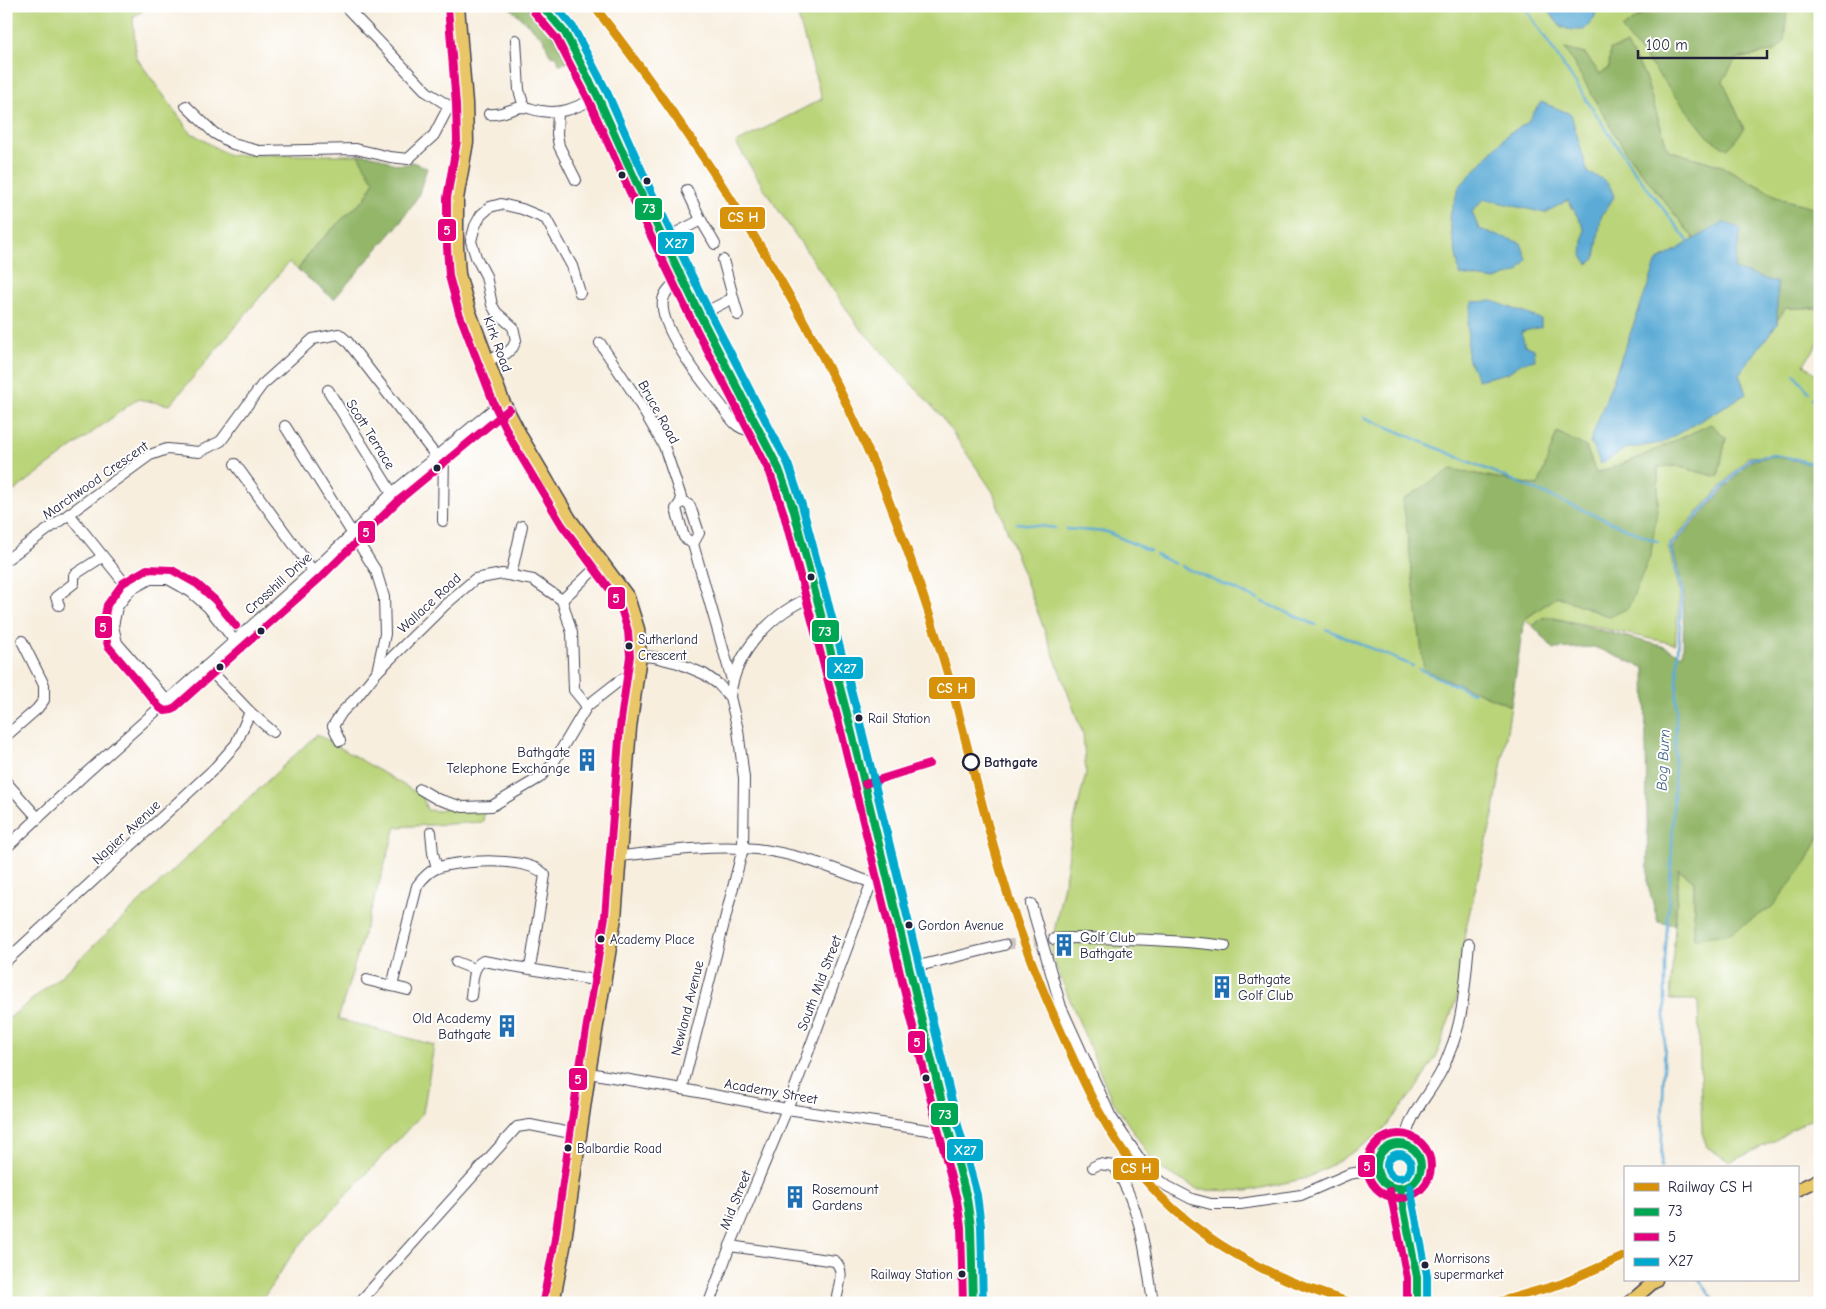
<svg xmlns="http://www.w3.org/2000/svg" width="1826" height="1309" font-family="'Comic Neue',sans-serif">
  <rect width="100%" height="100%" fill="#fff"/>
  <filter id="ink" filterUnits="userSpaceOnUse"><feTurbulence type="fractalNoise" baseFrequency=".02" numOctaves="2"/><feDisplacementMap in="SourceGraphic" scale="10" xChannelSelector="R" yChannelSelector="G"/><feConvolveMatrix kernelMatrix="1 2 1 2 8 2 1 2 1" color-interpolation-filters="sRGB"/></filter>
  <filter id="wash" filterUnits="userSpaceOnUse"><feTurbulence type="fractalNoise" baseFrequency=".0096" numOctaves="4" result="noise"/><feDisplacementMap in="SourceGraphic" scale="20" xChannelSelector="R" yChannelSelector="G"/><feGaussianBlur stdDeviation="1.12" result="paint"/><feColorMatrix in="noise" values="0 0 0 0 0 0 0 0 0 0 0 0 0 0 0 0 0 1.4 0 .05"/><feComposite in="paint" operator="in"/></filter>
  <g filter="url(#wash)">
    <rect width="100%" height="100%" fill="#f7eede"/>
    <g fill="#bad479" stroke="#6e7b5a">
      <polygon points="6,6 151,6 133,17 136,57 190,132 228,155 358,155 374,181 365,199 342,219 309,252 298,270 289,262 170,405 137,399 6,497"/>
      <polygon points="795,6 1545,6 1562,28 1597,11 1595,6 1653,6 1622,29 1744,129 1722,81 1736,59 1775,51 1787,11 1783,6 1820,6 1820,209 1782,199 1722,166 1668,150 1644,74 1609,68 1600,74 1585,54 1627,154 1768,332 1663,441 1746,394 1739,374 1777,324 1778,319 1785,308 1816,308 1820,302 1820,341 1804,364 1820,378 1820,465 1795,458 1774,455 1748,457 1668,545 1680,592 1675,644 1549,617 1542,618 1533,626 1524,620 1557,596 1610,617 1658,502 1658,466 1676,466 1718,477 1726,438 1635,459 1596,473 1586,447 1539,486 1451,469 1424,670 1511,706 1494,811 1465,932 1457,997 1437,1055 1417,1087 1382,1132 1344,1158 1307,1178 1248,1191 1199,1190 1156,1166 1111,1098 1050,952 1066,874 1073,826 1086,773 1083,734 993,492 942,417 858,326 770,198 736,143 822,99"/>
      <polygon points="317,734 412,790 422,794 427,810 438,811 448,806 484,811 483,822 396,827 338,1019 434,1045 423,1113 295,1250 260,1303 6,1303 6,1016 11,1017 68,970"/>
      <polygon points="1820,834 1820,1115 1791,1130 1776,1140 1730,1162 1707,1147 1702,1133 1698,1000 1670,1000 1679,869 1694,881 1694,939 1807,862"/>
    </g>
    <g fill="#93b669" stroke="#5a6c52">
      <polygon points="508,6 526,6 554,35 567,63 559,64 557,56 550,55 543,38"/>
      <polygon points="1653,6 1783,6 1787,11 1784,42 1775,51 1736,59 1723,81 1744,129 1728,149 1710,139 1622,29"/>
      <polygon points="1627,45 1644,74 1668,150 1722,166 1782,199 1820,209 1820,302 1817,308 1786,308 1768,332 1627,154 1565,49 1585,54 1600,74 1609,68 1610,49"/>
      <path d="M358,155C362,155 366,154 370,155C387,157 394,170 412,162L427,168L418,196L400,223L334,299L298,270L309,253L342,219L365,199L374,181Z"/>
      <polygon points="1711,424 1726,438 1718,477 1676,466 1658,467 1658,502 1651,554 1628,608 1610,617 1557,596 1524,620 1511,706 1424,670 1403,500 1451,469 1538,486 1557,432 1586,447 1596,473 1635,459"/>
      <polygon points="1774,456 1820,466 1820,834 1807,862 1772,907 1730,933 1694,939 1694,881 1679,869 1675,925 1658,922 1648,886 1645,668 1594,647 1554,649 1533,626 1542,618 1549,617 1662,646 1683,655 1684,591 1672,547 1750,461"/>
    </g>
    <g fill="#5cabd6" stroke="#3f6688">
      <path d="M1545,6H1595L1597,11L1593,20L1584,30C1558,31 1560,25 1545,6Z"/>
      <path d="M1541,102L1571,114L1588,173C1603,179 1609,180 1614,197L1601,217L1595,259L1588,264L1582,256L1584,228L1568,200L1545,213L1484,199L1472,212L1479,229L1521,243L1527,260L1518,272L1495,280L1460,275L1449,218L1459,187L1509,133L1526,124Z"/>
      <polygon points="1724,222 1741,229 1734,269 1777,283 1777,324 1739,374 1746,394 1662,443 1625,449 1601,464 1590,442 1657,261"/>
      <polygon points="1493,301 1541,319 1541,327 1521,332 1525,345 1534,349 1535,360 1522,363 1507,373 1478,380 1467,357 1468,323 1472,302"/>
    </g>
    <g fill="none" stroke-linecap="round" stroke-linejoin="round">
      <g stroke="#5cabd6" stroke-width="2.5">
        <polyline points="1524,6 1632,168 1691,245"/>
        <polyline points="728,336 776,435 788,452"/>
        <polyline points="1794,374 1809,392"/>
        <polyline points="1812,398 1820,408"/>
        <polyline points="1364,417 1658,542"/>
        <polyline points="1017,523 1055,528"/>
        <polyline points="1066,529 1107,532 1150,551"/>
        <polyline points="1156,555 1175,564"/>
        <polyline points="1181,566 1259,600"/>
        <polyline points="1263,602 1316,625"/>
        <polyline points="1326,629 1413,666"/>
        <polyline points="1419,669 1473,693"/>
        <polyline points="1661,1168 1665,1029 1665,961 1672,849 1678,652 1682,592 1670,546 1749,459 1774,455 1795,459 1813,464 1820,462"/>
        <polyline points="1699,1280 1717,1303"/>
      </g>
    </g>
  </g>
  <g filter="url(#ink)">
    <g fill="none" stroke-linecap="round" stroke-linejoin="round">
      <polyline stroke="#ccc5bd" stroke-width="10" stroke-dasharray="10 5" stroke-linecap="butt" points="1004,945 1054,939"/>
      <defs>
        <g id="minor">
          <polyline points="345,6 427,92 449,106 466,103"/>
          <polyline points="516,40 519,90 524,107"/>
          <polyline points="186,106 214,133 233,144 259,151 356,149 390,157 408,159 434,135 449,106"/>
          <polyline points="558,112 557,134 559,146 576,180"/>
          <path d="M489,114C500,116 511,108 523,107C529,107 535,111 542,111C564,115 578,106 598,97"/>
          <polyline points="687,190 701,220 715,244"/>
          <polyline points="664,239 701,220"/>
          <polyline points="723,260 738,315"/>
          <path d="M682,277C675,283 665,290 663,300C658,327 704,384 721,405C726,412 731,421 738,426C745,431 751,431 759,430"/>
          <polyline points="700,315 733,298"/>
          <polyline points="600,343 634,394 664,446 682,500 676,509 684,537 693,544 732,680"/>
          <polyline points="488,360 507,353 513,347 516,340 513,327 496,312 492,305 486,276 476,257 471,241 475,226 481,215 490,207 501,204 522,209 546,219 572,266 580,293"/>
          <polyline points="328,390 392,493"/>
          <polyline points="285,426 376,571 384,597 385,634 377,672"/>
          <polyline points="235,464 313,571"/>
          <polyline points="682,500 690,506 699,533 693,544"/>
          <polyline points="69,514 130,590"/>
          <polyline points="443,521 444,450"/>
          <polyline points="6,560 150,455 167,449 199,452 221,441 262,385 313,339 339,334 347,341 436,456"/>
          <polyline points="511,575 522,526"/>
          <polyline points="562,600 572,633 574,690 587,706"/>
          <polyline points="59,605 56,597 74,583 74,575 102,557"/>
          <polyline points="640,656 654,657 678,663 704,674 718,684 730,697 738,730 744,778 743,848 682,1089"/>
          <polyline points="206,666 250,712 273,732"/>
          <path d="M730,697C735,651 773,611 816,595"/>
          <polyline points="167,701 117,643 113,626 117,607 130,590 150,579 168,579 191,592 208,607 234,640"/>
          <polyline points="6,736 37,709 44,700 44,685 22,641"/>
          <polyline points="340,741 333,726 342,712 357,697 376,673 445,605 475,579 502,574 533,580 562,600 603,561"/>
          <polyline points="6,782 38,818"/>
          <polyline points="420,789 437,799 463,807 492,806 539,778 552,765 587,706 619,681 637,670"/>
          <polyline points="431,832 433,853 437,868"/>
          <polyline points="6,848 84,775 313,571 353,533 392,493 503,401"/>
          <path d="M620,856C660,852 702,846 743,848C788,850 830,867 872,883"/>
          <polyline points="1031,904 1061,1007 1111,1117 1148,1171 1167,1186 1192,1199 1211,1204 1240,1204 1301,1195 1349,1174 1377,1169"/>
          <path d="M1054,939C1077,937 1101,938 1124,939C1158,940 1192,941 1225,946"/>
          <polyline points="6,961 214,769 236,744 250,712"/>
          <polyline points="456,962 474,969"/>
          <polyline points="910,968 1004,945"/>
          <polyline points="367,980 408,990"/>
          <path d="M392,986L417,886C422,879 428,872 437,868C458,860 530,856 545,875L530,968"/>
          <path d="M471,996C473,984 471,967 483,961L606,982"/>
          <polyline points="589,1073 682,1089 787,1109 935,1131 948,1127"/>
          <circle cx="1399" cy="1166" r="22"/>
          <path d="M1405,1144C1407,1119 1422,1103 1435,1082C1441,1073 1446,1062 1450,1051C1464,1018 1465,980 1469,944"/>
          <path d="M1093,1167L1099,1164L1114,1166C1141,1207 1146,1255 1153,1303"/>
          <polyline points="1400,1189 1417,1277 1417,1303"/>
          <path d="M730,1246L835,1261C845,1271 839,1284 837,1296"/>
          <polyline points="359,1303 517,1127 530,1125 581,1135"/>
          <polyline points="709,1303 730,1246 787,1109 869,889 872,883 887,878"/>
        </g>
        <g id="major">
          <polyline points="458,6 466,103 467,142 457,199 457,246 459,274 469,310 503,401 522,438 570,519 628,597 638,629 640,656 630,728 615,918 589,1073 564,1247 553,1303"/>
          <polyline points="542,6 565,33 598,97 642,195 700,315 779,469 793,508 850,725 948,1127 967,1198 971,1226 973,1303"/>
          <polyline points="1797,1190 1820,1179"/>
          <polyline points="1629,1303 1656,1280"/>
        </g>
      </defs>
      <use href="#minor" stroke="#424153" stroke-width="12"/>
      <use href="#major" stroke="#424153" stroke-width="15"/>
      <use href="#minor" stroke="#fff" stroke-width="10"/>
      <use href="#major" stroke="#e9c769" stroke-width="12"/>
      <defs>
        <g id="bus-1">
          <polyline points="542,6 565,33 598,97 642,195 700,315 779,469 793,508 850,725 948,1127 967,1198 971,1226 973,1303"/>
          <circle cx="1399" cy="1166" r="22"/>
          <polyline points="1400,1189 1417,1277 1417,1303"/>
        </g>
        <g id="bus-2">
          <polyline points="448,7 456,104 457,141 447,198 447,247 449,276 459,313 494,404 513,443 562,525 619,602 628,631 630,656 620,727 605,917 579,1072 554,1245 543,1301"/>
          <polyline points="534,12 557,39 589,101 633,199 691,319 770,473 783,511 840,727 938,1129 957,1200 961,1227 963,1303"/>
          <polyline points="236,626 215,600 197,584 172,570 147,569 123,583 107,605 103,626 108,646 160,708 165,711 172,710 320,578 399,500 509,409"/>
          <polyline points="865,784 929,764"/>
          <circle cx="1399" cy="1166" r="32"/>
          <polyline points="1390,1191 1407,1278 1407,1303"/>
        </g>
        <g id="bus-3">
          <polyline points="555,6 573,27 607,92 651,191 709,311 788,464 802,505 860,723 958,1125 977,1195 981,1226 983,1303"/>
          <circle cx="1399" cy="1166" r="12"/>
          <polyline points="1410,1187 1427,1275 1427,1303"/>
        </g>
      </defs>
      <use href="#bus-1" stroke="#fff" stroke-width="11"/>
      <use href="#bus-2" stroke="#fff" stroke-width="11"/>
      <use href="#bus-3" stroke="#fff" stroke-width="11"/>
      <use href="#bus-1" stroke="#00a651" stroke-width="8"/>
      <use href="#bus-2" stroke="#e5007d" stroke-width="8"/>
      <use href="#bus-3" stroke="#00a9ce" stroke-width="8"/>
      <defs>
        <g id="rail-1">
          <path d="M594,6C703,147 803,300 874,464C904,536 929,610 951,685C966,740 979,796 995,851C1012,914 1035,975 1062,1034C1085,1086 1109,1139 1147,1182C1201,1244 1274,1280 1352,1303"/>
          <polyline points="1495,1303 1561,1284 1625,1256"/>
        </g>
      </defs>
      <use href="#rail-1" stroke="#fff" stroke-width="12"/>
      <use href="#rail-1" stroke="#d79209" stroke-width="9"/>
    </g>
  </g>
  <defs>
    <symbol id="building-bare" viewBox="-9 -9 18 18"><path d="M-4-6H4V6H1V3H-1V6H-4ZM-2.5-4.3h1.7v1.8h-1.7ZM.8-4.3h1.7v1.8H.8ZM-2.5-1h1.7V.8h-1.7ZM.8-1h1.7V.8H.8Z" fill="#1f6fb2" stroke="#fff" stroke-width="2.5" paint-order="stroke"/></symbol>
  </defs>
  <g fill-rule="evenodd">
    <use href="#building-bare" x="571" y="744" width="32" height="32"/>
    <use href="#building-bare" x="1048" y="929" width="32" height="32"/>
    <use href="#building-bare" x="1206" y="971" width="32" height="32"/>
    <use href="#building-bare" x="491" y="1010" width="32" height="32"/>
    <use href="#building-bare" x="779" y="1181" width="32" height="32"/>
  </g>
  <g fill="#22223b" stroke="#fff" stroke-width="2">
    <circle cx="622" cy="175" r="4.5"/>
    <circle cx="647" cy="181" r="4.5"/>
    <circle cx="437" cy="468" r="4.5"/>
    <circle cx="811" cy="577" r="4.5"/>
    <circle cx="261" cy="631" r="4.5"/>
    <circle cx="629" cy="646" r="4.5"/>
    <circle cx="220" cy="667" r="4.5"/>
    <circle cx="859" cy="718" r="4.5"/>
    <circle cx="909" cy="925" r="4.5"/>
    <circle cx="601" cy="939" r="4.5"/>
    <circle cx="926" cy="1078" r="4.5"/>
    <circle cx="568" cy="1148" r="4.5"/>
    <circle cx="1425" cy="1265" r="4.5"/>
    <circle cx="962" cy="1274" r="4.5"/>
  </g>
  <circle fill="#fff" stroke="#22223b" stroke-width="2.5" cx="971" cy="762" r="8"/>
  <g text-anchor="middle" stroke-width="4" stroke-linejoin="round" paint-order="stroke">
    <g font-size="13" fill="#22223b" stroke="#fff" text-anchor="start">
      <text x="638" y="644">Sutherland<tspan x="638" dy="16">Crescent</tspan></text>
      <text x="868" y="723">Rail Station</text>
      <text x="918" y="930">Gordon Avenue</text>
      <text x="610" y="944">Academy Place</text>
      <text x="577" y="1153">Balbardie Road</text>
      <text x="1434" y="1263">Morrisons<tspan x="1434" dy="16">supermarket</tspan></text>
      <text x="953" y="1279" text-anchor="end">Railway Station</text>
    </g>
    <g font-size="14" fill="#22223b" stroke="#fff">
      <text transform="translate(498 344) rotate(70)" y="5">Kirk Road</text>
      <text transform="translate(659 412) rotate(61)" y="5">Bruce Road</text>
      <text transform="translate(371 434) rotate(58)" y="5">Scott Terrace</text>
      <text transform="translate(95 480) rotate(-35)" y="5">Marchwood Crescent</text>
      <text transform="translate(278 583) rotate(-42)" y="5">Crosshill Drive</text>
      <text transform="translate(429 603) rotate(-43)" y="5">Wallace Road</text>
      <text transform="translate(126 832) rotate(-43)" y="5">Napier Avenue</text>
      <text transform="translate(819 983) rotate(-69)" y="5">South Mid Street</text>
      <text transform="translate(687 1008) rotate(-76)" y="5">Newland Avenue</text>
      <text transform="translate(771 1091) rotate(10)" y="5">Academy Street</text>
      <text transform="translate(735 1200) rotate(-68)" y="5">Mid Street</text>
    </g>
    <g font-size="14" fill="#22223b" stroke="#fff" text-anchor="start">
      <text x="570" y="757" text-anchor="end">Bathgate<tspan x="570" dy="16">Telephone Exchange</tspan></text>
      <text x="1080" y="942">Golf Club<tspan x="1080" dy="16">Bathgate</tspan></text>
      <text x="1238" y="984">Bathgate<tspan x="1238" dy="16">Golf Club</tspan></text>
      <text x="491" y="1023" text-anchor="end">Old Academy<tspan x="491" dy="16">Bathgate</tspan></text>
      <text x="812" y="1194">Rosemount<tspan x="812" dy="16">Gardens</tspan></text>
    </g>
    <g font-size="14" font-weight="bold" fill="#22223b" stroke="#fff" text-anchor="start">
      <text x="984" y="767">Bathgate</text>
    </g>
    <g font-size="15" font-style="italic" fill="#3c6081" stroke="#fff">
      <text transform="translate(1663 760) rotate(-87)" y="5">Bog Burn</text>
    </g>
  </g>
  <g stroke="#fff" stroke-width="2">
    <rect x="634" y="197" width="29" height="24" rx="5" fill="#00a651"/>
    <rect x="719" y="206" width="47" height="24" rx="5" fill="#d79209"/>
    <rect x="437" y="218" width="20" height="24" rx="5" fill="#e5007d"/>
    <rect x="657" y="231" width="38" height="24" rx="5" fill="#00a9ce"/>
    <rect x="357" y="520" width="19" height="24" rx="5" fill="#e5007d"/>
    <rect x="607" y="586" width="19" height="24" rx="5" fill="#e5007d"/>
    <rect x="94" y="615" width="19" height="24" rx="5" fill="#e5007d"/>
    <rect x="811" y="619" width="29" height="24" rx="5" fill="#00a651"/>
    <rect x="826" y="656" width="38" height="24" rx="5" fill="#00a9ce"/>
    <rect x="928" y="676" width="48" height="24" rx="5" fill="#d79209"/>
    <rect x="907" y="1030" width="19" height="24" rx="5" fill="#e5007d"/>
    <rect x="568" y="1067" width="20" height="24" rx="5" fill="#e5007d"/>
    <rect x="930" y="1102" width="29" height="24" rx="5" fill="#00a651"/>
    <rect x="946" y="1138" width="38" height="24" rx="5" fill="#00a9ce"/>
    <rect x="1357" y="1154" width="19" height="24" rx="5" fill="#e5007d"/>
    <rect x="1112" y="1157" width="48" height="24" rx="5" fill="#d79209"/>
  </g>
  <g font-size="14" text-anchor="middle" font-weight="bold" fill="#fff">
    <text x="649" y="213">73</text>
    <text x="743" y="222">CS H</text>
    <text x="447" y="235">5</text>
    <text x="676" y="248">X27</text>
    <text x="366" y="537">5</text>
    <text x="616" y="603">5</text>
    <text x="103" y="632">5</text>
    <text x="825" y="636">73</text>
    <text x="845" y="673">X27</text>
    <text x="952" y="693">CS H</text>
    <text x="917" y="1047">5</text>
    <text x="578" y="1084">5</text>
    <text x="945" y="1119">73</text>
    <text x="965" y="1155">X27</text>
    <text x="1367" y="1171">5</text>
    <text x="1136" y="1173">CS H</text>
  </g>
  <rect width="1826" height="1309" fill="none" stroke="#fff" stroke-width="25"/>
  <rect x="1624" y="1166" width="175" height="115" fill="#ffffff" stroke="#a7a7b1"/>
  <rect x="1634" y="1183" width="25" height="8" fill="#d79209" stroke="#a7a7b1"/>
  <text x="1668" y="1192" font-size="15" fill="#22223b">Railway CS H</text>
  <rect x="1634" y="1208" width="25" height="8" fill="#00a651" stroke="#a7a7b1"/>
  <text x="1668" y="1216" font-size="15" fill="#22223b">73</text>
  <rect x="1634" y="1233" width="25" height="8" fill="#e5007d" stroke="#a7a7b1"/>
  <text x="1668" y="1242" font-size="15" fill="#22223b">5</text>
  <rect x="1634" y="1258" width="25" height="8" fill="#00a9ce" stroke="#a7a7b1"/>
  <text x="1668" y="1266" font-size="15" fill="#22223b">X27</text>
  <path d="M1638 50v8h129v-8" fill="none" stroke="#22223b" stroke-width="2.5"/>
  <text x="1646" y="50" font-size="15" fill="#22223b" stroke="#ffffff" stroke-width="4" paint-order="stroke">100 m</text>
</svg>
